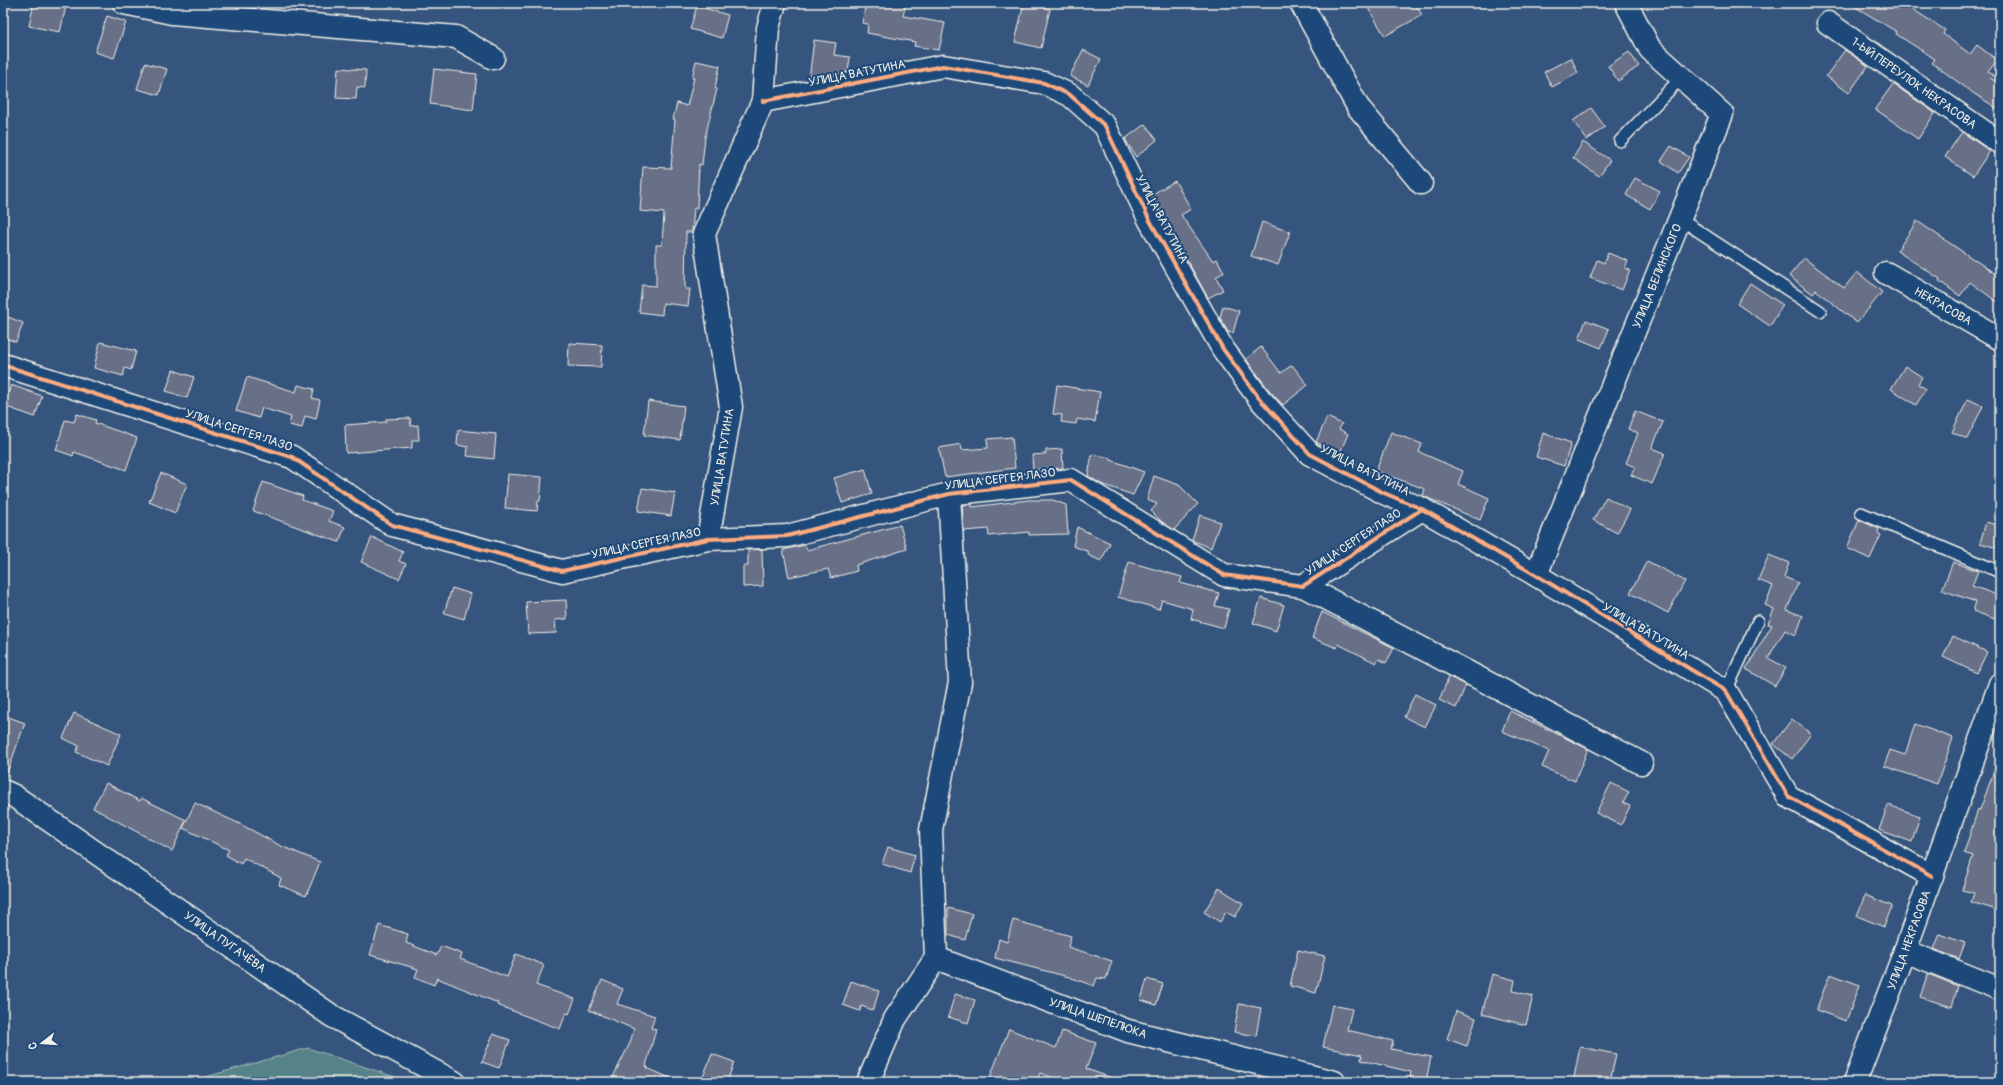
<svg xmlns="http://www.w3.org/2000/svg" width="2003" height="1085" font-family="Pangolin,sans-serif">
  <rect width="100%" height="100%" fill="#35557e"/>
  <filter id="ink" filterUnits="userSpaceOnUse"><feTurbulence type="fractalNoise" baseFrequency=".025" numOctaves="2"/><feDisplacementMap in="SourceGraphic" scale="8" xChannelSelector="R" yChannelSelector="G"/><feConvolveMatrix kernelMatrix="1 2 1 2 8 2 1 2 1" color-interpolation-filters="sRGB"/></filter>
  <g filter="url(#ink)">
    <polygon fill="#578289" stroke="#a6bab8" points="308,1048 410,1082 188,1082"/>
    <g fill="#676f88" stroke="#f4f1e8">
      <polygon points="34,3 53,3 66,6 60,32 29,26"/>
      <polygon points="866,3 906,3 903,16 945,23 939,50 914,46 915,42 867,33 868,24 862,23"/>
      <polygon points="1024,3 1050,9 1041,48 1015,42"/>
      <polygon points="1365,3 1415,3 1422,15 1385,36"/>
      <polygon points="1849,3 1903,3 1945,30 1943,34 1970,54 1977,45 1997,60 1988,72 1993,75 1990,78 2000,84 2000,110 1973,93 1932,63 1935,59 1896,34 1897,32"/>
      <polygon points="697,6 728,15 722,38 690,29"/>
      <polygon points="107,16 126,22 114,58 95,52"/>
      <polygon points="814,40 836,43 834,55 850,57 848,72 809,79"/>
      <polygon points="1083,50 1101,59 1088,85 1070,76"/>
      <polygon points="1845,50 1868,66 1849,93 1826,76"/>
      <polygon points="1629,52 1639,66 1618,81 1608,66"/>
      <polygon points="1571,58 1578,73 1552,87 1544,72"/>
      <polygon points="696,61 720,66 715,88 717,89 705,137 702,165 699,164 697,208 694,208 692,232 686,232 685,289 690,289 688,306 663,303 662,315 639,312 642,285 656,286 656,245 662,245 664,213 640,211 643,167 671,168 675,120 673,119 677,103 687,106 694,78 692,78"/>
      <polygon points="145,63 167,69 159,95 137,89"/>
      <polygon points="338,68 366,70 365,88 357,87 356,99 336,98"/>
      <polygon points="434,69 477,74 473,110 430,104"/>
      <polygon points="1893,84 1935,113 1918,139 1875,109"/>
      <polygon points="1591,108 1605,127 1587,140 1573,121"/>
      <polygon points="1145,124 1157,140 1136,157 1125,139"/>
      <polygon points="1962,132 1990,151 1973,176 1945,157"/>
      <polygon points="1583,142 1610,160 1599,176 1573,158"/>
      <polygon points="1671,146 1689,157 1678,173 1661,161"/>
      <polygon points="1635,178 1660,191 1650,209 1626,195"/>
      <polygon points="1175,181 1191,209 1181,215 1213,261 1217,259 1224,272 1216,277 1223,290 1208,298 1151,195"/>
      <polygon points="1917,221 2000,277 2000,304 1970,282 1960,296 1939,281 1940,279 1897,251"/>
      <polygon points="1262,222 1290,232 1278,265 1251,256"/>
      <polygon points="1608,253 1628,261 1625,268 1630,270 1622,290 1590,278 1597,260 1604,263"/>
      <polygon points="1804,258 1844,288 1857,272 1882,292 1857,323 1816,290 1813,294 1789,276"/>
      <polygon points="1750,283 1783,305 1770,326 1737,304"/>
      <polygon points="1223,306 1239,311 1233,333 1228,332 1220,318"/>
      <polygon points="3,315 23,323 16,342 3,337"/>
      <polygon points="1586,320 1609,329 1601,348 1579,339"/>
      <polygon points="100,342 136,351 131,370 125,368 123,376 94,368"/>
      <polygon points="569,343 602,345 601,367 568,366"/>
      <polygon points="1261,347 1281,373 1292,365 1308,385 1283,405 1269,390 1246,359"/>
      <polygon points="1905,366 1922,377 1918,384 1926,389 1916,405 1891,389"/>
      <polygon points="173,370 194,377 187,398 166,391"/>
      <polygon points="247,377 296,392 298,385 314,389 312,398 320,400 316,419 305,416 302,428 289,425 291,417 262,408 259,418 236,411"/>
      <polygon points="11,385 42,396 35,417 4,406"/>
      <polygon points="1057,385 1100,392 1095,422 1077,419 1076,424 1061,422 1062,415 1053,414"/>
      <polygon points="1968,399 1983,406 1967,439 1952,432"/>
      <polygon points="648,401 684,406 680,440 644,435"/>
      <polygon points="1635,411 1663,422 1652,448 1665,453 1652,484 1631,475 1635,467 1626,463 1638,433 1628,429"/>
      <polygon points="77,414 96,420 95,423 137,438 126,470 74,452 73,456 56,450 65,420 74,422"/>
      <polygon points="1327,417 1342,424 1339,429 1348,434 1339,455 1316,442"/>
      <polygon points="410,418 411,426 418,425 419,440 412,440 412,448 346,453 345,425 386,422 386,419"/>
      <polygon points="458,430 496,434 494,459 467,456 468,447 457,445"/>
      <polygon points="1391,432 1422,444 1419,452 1463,471 1458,484 1489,498 1480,520 1423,496 1425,489 1376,471"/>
      <polygon points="1543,433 1571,443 1564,466 1536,457"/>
      <polygon points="1012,437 1015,468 945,477 939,448 961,444 962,450 988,448 987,439"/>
      <polygon points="1062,449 1063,468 1033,470 1032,455 1046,454 1046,450"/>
      <polygon points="1092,454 1111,458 1111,460 1144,472 1133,495 1101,484 1088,476"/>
      <polygon points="865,469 872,494 842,503 834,478"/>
      <polygon points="161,473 187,484 175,513 149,502"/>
      <polygon points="508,474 542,477 540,501 538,501 537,511 505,508"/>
      <polygon points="1154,476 1179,485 1198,504 1174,530 1162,522 1151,511 1157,504 1147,500"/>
      <polygon points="263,482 303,496 302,500 333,511 329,521 345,527 339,542 253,511"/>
      <polygon points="642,488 675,493 671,516 638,511"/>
      <polygon points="1606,497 1630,510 1617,533 1593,520"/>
      <polygon points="1029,500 1053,500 1066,505 1068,534 1029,535 1029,532 989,536 988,529 964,531 962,505 972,504 972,507"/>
      <polygon points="1200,515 1220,522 1211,548 1192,540"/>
      <polygon points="1859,520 1879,529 1878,533 1881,535 1870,559 1847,548"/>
      <polygon points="1986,522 2000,526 2000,549 1980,543"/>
      <polygon points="900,525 907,549 856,565 857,571 831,578 828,569 789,577 783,550 805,545 807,550"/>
      <polygon points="1077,527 1110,543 1101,561 1088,555 1089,552 1073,546"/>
      <polygon points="372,537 403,552 399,561 406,564 399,579 361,562"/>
      <polygon points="762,549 763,586 743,587 743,566 748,566 748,550"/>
      <polygon points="1769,555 1789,563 1784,577 1798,583 1787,610 1803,616 1796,635 1785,630 1768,658 1786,668 1775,686 1746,669 1772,625 1768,624 1774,609 1765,605 1773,586 1758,580"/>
      <polygon points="1647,561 1685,581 1668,613 1630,593"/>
      <polygon points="1129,562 1182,577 1180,583 1219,593 1215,606 1229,609 1224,628 1191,619 1193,609 1162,600 1159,609 1118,597"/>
      <polygon points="1953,562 1978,571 1972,586 2000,596 2000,621 1973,611 1976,602 1942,590"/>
      <polygon points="452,588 471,594 464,619 444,613"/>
      <polygon points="1261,598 1284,605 1276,631 1253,623"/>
      <polygon points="566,600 567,619 555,620 556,633 528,634 526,602"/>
      <polygon points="1322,612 1394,648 1386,663 1379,659 1376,663 1338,644 1337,648 1312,638"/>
      <polygon points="1953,636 1987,652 1977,673 1943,657"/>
      <polygon points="1449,677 1466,685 1456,708 1439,700"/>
      <polygon points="1415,694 1436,705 1425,727 1404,717"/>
      <polygon points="1510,711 1588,749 1575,781 1542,767 1549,751 1502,731"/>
      <polygon points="74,713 121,734 107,766 76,752 79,746 63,738"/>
      <polygon points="3,715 25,723 5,779 3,779"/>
      <polygon points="1792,719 1811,734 1792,759 1773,744"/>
      <polygon points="1915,724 1953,738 1937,784 1884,766 1890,750 1905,755"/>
      <polygon points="1998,760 2000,760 2000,911 1971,902 1974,893 1962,890 1973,856 1964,853 1978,809 1980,810"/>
      <polygon points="106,783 140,801 141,798 186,820 172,851 93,808"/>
      <polygon points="1611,783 1629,792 1623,803 1630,806 1621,825 1596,813"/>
      <polygon points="195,803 242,825 281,846 320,862 306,896 279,885 281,878 244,858 241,864 226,855 229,850 183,828"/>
      <polygon points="1888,805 1920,816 1912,842 1879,830"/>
      <polygon points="888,847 915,855 910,873 882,864"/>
      <polygon points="1219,888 1243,903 1235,917 1226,912 1220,922 1204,912"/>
      <polygon points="1865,895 1892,906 1884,927 1857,916"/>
      <polygon points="948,908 972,914 965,940 948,935"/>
      <polygon points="1013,920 1071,936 1068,947 1112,961 1106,979 1097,978 1094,986 1069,977 995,958 999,939 1007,942"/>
      <polygon points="379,925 408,934 406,943 437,955 441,946 462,954 460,959 507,977 516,954 544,965 536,985 575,999 569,1014 566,1013 560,1029 497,1005 498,1003 437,978 434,985 415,977 418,969 370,955"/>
      <polygon points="1940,934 1965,943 1959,959 1934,949"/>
      <polygon points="1298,950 1325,956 1316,993 1290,986"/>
      <polygon points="1492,974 1515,980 1513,991 1533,996 1526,1025 1482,1014"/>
      <polygon points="1830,974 1860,985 1846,1021 1816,1010"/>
      <polygon points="1928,974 1958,986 1952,1007 1920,997"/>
      <polygon points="1147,979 1163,984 1156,1005 1141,1000"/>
      <polygon points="602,980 623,989 617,1004 655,1016 651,1028 656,1029 646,1066 648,1067 647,1068 679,1082 623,1082 613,1077 630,1043 634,1029 589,1010"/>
      <polygon points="851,981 879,991 873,1010 861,1006 860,1011 843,1005"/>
      <polygon points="955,994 975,1000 968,1023 948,1017"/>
      <polygon points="1239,1004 1261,1008 1256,1036 1234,1032"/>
      <polygon points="1332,1005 1352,1009 1347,1030 1393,1041 1391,1049 1431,1057 1426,1081 1410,1078 1411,1072 1361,1060 1362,1055 1323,1047"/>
      <polygon points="1456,1011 1476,1018 1467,1046 1447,1039"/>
      <polygon points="1009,1029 1056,1048 1062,1031 1096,1043 1086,1069 1118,1080 1117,1082 1065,1082 1040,1073 1036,1082 1017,1076 1015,1082 1002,1082 990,1077"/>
      <polygon points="493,1034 510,1040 499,1068 482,1062"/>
      <polygon points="1580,1047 1616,1054 1610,1082 1573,1082"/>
      <polygon points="712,1054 734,1062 727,1082 701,1082"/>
    </g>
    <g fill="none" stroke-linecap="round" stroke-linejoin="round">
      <defs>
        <g id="service">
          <polyline points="1620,141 1681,78"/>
          <polyline points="1680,219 1820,311"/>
          <polyline points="1861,513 2000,572"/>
          <polyline points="1726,691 1758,621"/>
        </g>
        <g id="minor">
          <polyline points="124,3 172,13 456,37 493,58"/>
          <polyline points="1301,3 1358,107 1421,183"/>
          <polyline points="1828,23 2000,143"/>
          <polyline points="763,101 943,66 1044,83 1070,95 1105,126 1149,219 1223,349 1259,398 1310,454 1384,493 1422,509 1536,575 1726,691 1788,796 1932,876"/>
          <polyline points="1886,273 2000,339"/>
          <polyline points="3,365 292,457 392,525 562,571 708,539 787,536 949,494 1071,480 1224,575 1303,586 1422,509"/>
          <polyline points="708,539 731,407 704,234 763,101 768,28 775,3"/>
          <polyline points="1536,575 1722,114 1650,49 1626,3"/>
          <polyline points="1303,586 1641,763"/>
          <polyline points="3,791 14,796 332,1016 454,1082"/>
          <polyline points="1905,951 2000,989"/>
          <polyline points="936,958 1128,1031 1334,1082"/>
          <polyline points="868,1082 895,1019 936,958 931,830 960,682 949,494"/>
          <polyline points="1855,1082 1905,951 2000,684"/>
        </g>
      </defs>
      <use href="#service" stroke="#f4f1e8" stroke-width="14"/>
      <use href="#minor" stroke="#f4f1e8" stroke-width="25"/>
      <use href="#service" stroke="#1f4a7a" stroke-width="11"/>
      <use href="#minor" stroke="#1f4a7a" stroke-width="22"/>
      <defs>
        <g id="cycleway">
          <polyline points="763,101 943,66 1044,83 1070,95 1105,126 1149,219 1223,349 1259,398 1310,454 1384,493 1422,509 1536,575 1726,691 1788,796 1932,876"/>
          <polyline points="3,365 292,457 392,525 562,571 708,539 787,536 949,494 1071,480 1224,575 1303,586 1422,509"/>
        </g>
      </defs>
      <use href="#cycleway" stroke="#1f4a7a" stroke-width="6"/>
      <use href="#cycleway" stroke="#ffac80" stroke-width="4"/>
    </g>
  </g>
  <g text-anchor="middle" stroke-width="4" stroke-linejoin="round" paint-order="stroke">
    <g font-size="12" fill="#f4f1e8" stroke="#1f4a7a">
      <text transform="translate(857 73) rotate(-11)" y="4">УЛИЦА ВАТУТИНА</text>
      <text transform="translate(1914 83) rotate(35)" y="4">1-ЫЙ ПЕРЕУЛОК НЕКРАСОВА</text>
      <text transform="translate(1162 219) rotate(62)" y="4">УЛИЦА ВАТУТИНА</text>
      <text transform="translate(1657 276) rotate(-68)" y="4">УЛИЦА БЕЛИНСКОГО</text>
      <text transform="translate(1943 306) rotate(30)" y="4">НЕКРАСОВА</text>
      <text transform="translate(239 430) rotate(18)" y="4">УЛИЦА СЕРГЕЯ ЛАЗО</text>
      <text transform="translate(722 457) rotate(-81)" y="4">УЛИЦА ВАТУТИНА</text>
      <text transform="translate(1365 470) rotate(27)" y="4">УЛИЦА ВАТУТИНА</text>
      <text transform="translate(1000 479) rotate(-7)" y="4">УЛИЦА СЕРГЕЯ ЛАЗО</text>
      <text transform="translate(1353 542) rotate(-33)" y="4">УЛИЦА СЕРГЕЯ ЛАЗО</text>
      <text transform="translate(646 543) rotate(-12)" y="4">УЛИЦА СЕРГЕЯ ЛАЗО</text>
      <text transform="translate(1646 631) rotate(31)" y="4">УЛИЦА ВАТУТИНА</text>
      <text transform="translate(1909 940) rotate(-70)" y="4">УЛИЦА НЕКРАСОВА</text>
      <text transform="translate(225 942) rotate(35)" y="4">УЛИЦА ПУГАЧЁВА</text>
      <text transform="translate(1098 1018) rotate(19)" y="4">УЛИЦА ШЕПЕЛЮКА</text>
    </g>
  </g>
  <rect width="2003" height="1085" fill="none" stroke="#1f4a7a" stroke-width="16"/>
  <rect x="8" y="8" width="1987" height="1069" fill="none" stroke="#f4f1e8" stroke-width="1.5" filter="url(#ink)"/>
  <g transform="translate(42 1043) rotate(253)" stroke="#1f4a7a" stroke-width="3" paint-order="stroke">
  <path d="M0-3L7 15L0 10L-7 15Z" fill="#f4f1e8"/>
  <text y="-6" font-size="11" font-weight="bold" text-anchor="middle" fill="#f4f1e8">С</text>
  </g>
</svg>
